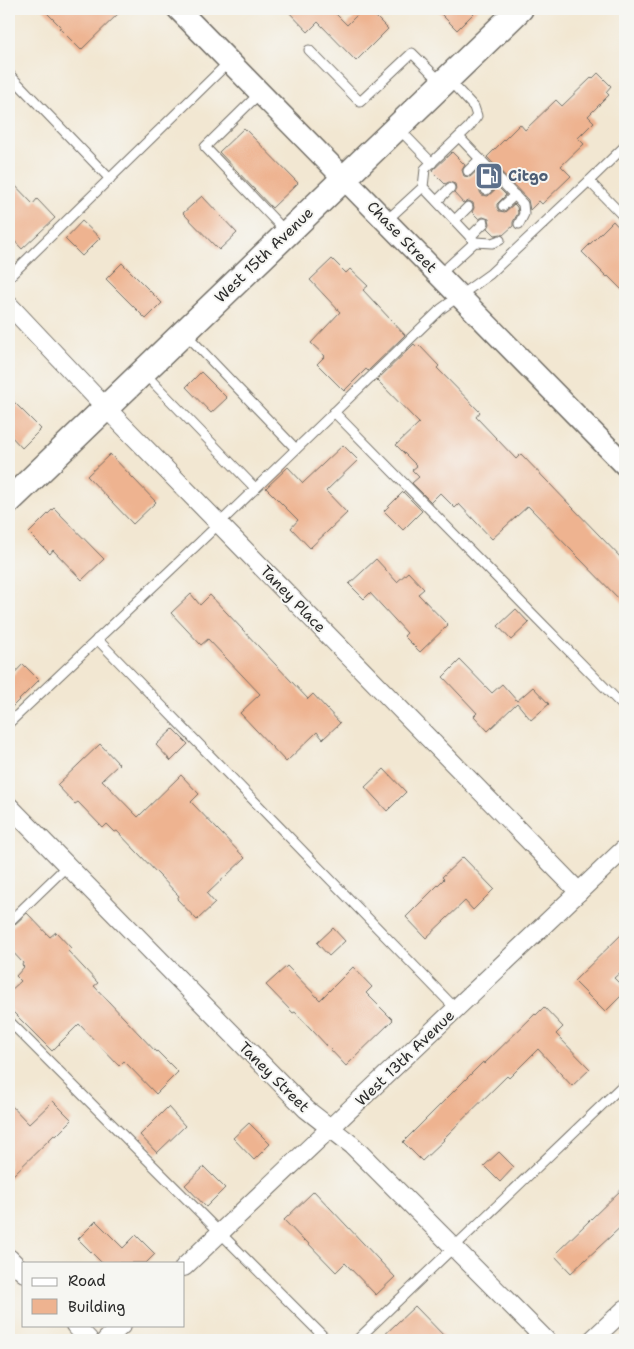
<svg xmlns="http://www.w3.org/2000/svg" width="634" height="1349" font-family="'Shantell Sans',sans-serif">
  <rect width="100%" height="100%" fill="#f6f6f2"/>
  <filter id="ink" filterUnits="userSpaceOnUse"><feTurbulence type="fractalNoise" baseFrequency=".02" numOctaves="2"/><feDisplacementMap in="SourceGraphic" scale="10" xChannelSelector="R" yChannelSelector="G"/><feConvolveMatrix kernelMatrix="1 2 1 2 8 2 1 2 1" color-interpolation-filters="sRGB"/></filter>
  <filter id="wash" filterUnits="userSpaceOnUse"><feTurbulence type="fractalNoise" baseFrequency=".0096" numOctaves="4" result="noise"/><feDisplacementMap in="SourceGraphic" scale="20" xChannelSelector="R" yChannelSelector="G"/><feGaussianBlur stdDeviation="1.12" result="paint"/><feColorMatrix in="noise" values="0 0 0 0 0 0 0 0 0 0 0 0 0 0 0 0 0 1.4 0 .05"/><feComposite in="paint" operator="in"/></filter>
  <g filter="url(#wash)">
    <rect width="100%" height="100%" fill="#f2e7d2"/>
    <g id="blocks">
      <g fill="#eeb390">
        <polygon points="43,9 123,9 81,50 59,28 61,27"/>
        <polygon points="286,9 331,9 347,25 363,9 368,9 388,29 356,61 318,22 308,32"/>
        <polygon points="436,9 478,9 457,30"/>
        <polygon points="598,73 611,86 606,92 609,95 588,116 594,122 578,138 584,144 561,166 571,176 542,204 539,201 530,210 528,200 487,157 520,124 525,130 556,100 562,106 591,78 592,79"/>
        <polygon points="244,128 298,183 272,208 219,152"/>
        <polygon points="452,152 465,165 462,170 464,176 470,177 480,168 490,178 480,188 480,192 482,195 488,196 498,187 506,195 497,204 497,207 499,211 505,212 514,204 517,207 518,213 513,222 513,226 503,235 501,234 495,235 488,228 490,224 489,219 483,217 479,219 472,212 474,208 473,203 469,201 463,203 454,193 456,189 455,184 449,182 445,184 432,171"/>
        <polygon points="9,179 33,204 37,199 55,218 22,249 9,235"/>
        <polygon points="202,196 237,233 219,250 183,213"/>
        <polygon points="82,221 100,238 82,256 65,239"/>
        <polygon points="613,221 625,234 625,293 608,276 607,277 582,252"/>
        <polygon points="332,259 346,273 350,269 368,286 363,290 405,335 368,371 366,369 344,391 317,364 325,356 311,343 340,312 310,280"/>
        <polygon points="122,263 162,303 146,319 106,279"/>
        <polygon points="414,344 417,347 419,345 439,366 437,368 480,412 476,417 516,459 521,454 625,562 625,605 528,506 492,539 459,504 455,508 440,493 431,502 412,483 419,477 412,470 417,466 396,445 419,423 377,380"/>
        <polygon points="201,372 227,398 211,413 186,387"/>
        <polygon points="9,397 41,429 22,448 9,434"/>
        <polygon points="343,445 358,460 326,491 347,513 310,548 291,528 298,520 266,488 288,467 303,483"/>
        <polygon points="110,454 156,502 133,524 87,476"/>
        <polygon points="403,492 422,511 403,530 384,511"/>
        <polygon points="54,508 104,559 82,580 53,550 50,554 29,533"/>
        <polygon points="376,559 397,582 408,572 424,589 418,594 448,625 420,652 404,636 407,633 370,593 364,599 349,584"/>
        <polygon points="191,594 200,605 210,595 308,699 313,694 340,723 323,739 317,732 286,762 240,713 260,694 208,639 201,645 171,613"/>
        <polygon points="516,609 529,623 511,640 498,626"/>
        <polygon points="460,660 492,693 502,684 517,701 533,687 549,704 531,720 517,703 488,731 474,716 477,713 443,677"/>
        <polygon points="23,664 39,680 9,710 9,679"/>
        <polygon points="173,729 188,744 171,761 156,745"/>
        <polygon points="100,744 119,764 102,780 138,817 181,775 199,794 191,802 245,858 207,894 215,903 197,920 177,899 179,896 117,831 115,832 107,824 103,828 78,802 75,804 57,785"/>
        <polygon points="384,769 406,792 387,811 365,787"/>
        <polygon points="463,857 494,889 473,910 465,901 426,938 406,917 444,879 442,877"/>
        <polygon points="27,913 50,937 56,932 71,948 68,951 98,983 94,986 156,1052 157,1051 178,1072 156,1094 124,1061 119,1066 79,1024 52,1051 9,1008 9,992 21,981 16,976 24,967 22,965 23,963 9,948 9,928 13,926"/>
        <polygon points="333,928 345,941 329,956 317,943"/>
        <polygon points="625,931 625,968 614,978 625,989 625,992 605,1012 574,981"/>
        <polygon points="287,966 320,1000 353,967 372,987 366,993 393,1020 346,1066 295,1012 293,1013 266,985"/>
        <polygon points="544,1007 563,1027 556,1034 590,1069 572,1086 538,1049 509,1078 507,1076 443,1139 444,1140 422,1161 403,1142 483,1062 484,1064 535,1014 536,1015"/>
        <polygon points="53,1101 72,1120 56,1136 54,1135 9,1179 9,1103 29,1124"/>
        <polygon points="168,1107 185,1126 157,1153 140,1135"/>
        <polygon points="249,1123 270,1144 254,1160 233,1138"/>
        <polygon points="499,1152 514,1167 500,1182 484,1166"/>
        <polygon points="204,1167 225,1188 206,1207 185,1185"/>
        <polygon points="625,1186 625,1223 571,1273 554,1255"/>
        <polygon points="314,1191 395,1277 376,1295 345,1263 336,1272 305,1240 304,1241 284,1220"/>
        <polygon points="96,1221 123,1248 136,1235 155,1254 146,1263 102,1263 78,1239"/>
        <polygon points="415,1306 448,1340 379,1340"/>
      </g>
    </g>
  </g>
  <g filter="url(#ink)">
    <use href="#blocks" fill-opacity="0" stroke="#716d65" stroke-width="1"/>
    <g fill="none" stroke-linecap="round" stroke-linejoin="round">
      <defs>
        <g id="service">
          <polyline points="309,50 360,102 412,53 442,83"/>
          <polyline points="9,74 110,179"/>
          <polyline points="448,79 474,107 477,116 469,127 425,169 423,187 475,242"/>
          <polyline points="260,93 205,147 286,232"/>
          <polyline points="399,129 432,163"/>
          <polyline points="459,137 523,204 524,214 519,224"/>
          <polyline points="468,171 480,159"/>
          <polyline points="589,181 625,218"/>
          <polyline points="486,190 499,178"/>
          <polyline points="437,201 450,188"/>
          <polyline points="503,206 515,195"/>
          <polyline points="455,220 468,207"/>
          <polyline points="386,221 423,187"/>
          <polyline points="470,237 484,223"/>
          <polyline points="439,275 475,242 492,243 500,240"/>
          <polyline points="9,277 230,61"/>
          <polyline points="186,334 296,449"/>
          <polyline points="143,372 255,488"/>
          <polyline points="334,412 625,708"/>
          <polyline points="97,639 456,1009"/>
          <polyline points="9,723 199,543 441,309 490,274 589,181 625,146"/>
          <polyline points="9,922 67,866"/>
          <polyline points="9,1021 327,1340"/>
          <polyline points="357,1340 625,1083"/>
        </g>
        <g id="minor">
          <polyline points="9,305 106,408 579,892"/>
          <polyline points="9,806 306,1109 352,1145 546,1340"/>
          <polyline points="9,1258 24,1273"/>
          <polyline points="184,1267 625,848"/>
          <polyline points="75,1325 89,1340"/>
          <polyline points="106,1340 122,1325"/>
          <polyline points="592,1340 625,1309"/>
        </g>
        <polyline id="tertiary" points="178,9 625,465"/>
        <polyline id="secondary" points="9,501 520,9"/>
      </defs>
      <use href="#service" stroke="#716d65" stroke-width="11"/>
      <use href="#minor" stroke="#716d65" stroke-width="20"/>
      <use href="#tertiary" stroke="#716d65" stroke-width="24"/>
      <use href="#secondary" stroke="#716d65" stroke-width="28"/>
      <use href="#service" stroke="#fff" stroke-width="9"/>
      <use href="#minor" stroke="#fff" stroke-width="18"/>
      <use href="#tertiary" stroke="#fff" stroke-width="21"/>
      <use href="#secondary" stroke="#fff" stroke-width="25"/>
    </g>
  </g>
  <defs>
    <symbol id="fuel-square" viewBox="-11 -11 22 22"><rect x="-9" y="-9" width="18" height="18" rx="4" fill="#5c6f8a" stroke="#f6f6f2"/><path d="M-5.5-6h7V0h2V4h1.3V-2.5L3-4.5l.8-.8L6-3V5H2.5V1h-1V6h-7ZM-4.2-4.7v3.2H.2V-4.7Z" fill="#fff"/></symbol>
  </defs>
  <g fill-rule="evenodd">
    <use href="#fuel-square" x="473" y="160" width="32" height="32"/>
  </g>
  <g text-anchor="middle" stroke-width="4" stroke-linejoin="round" paint-order="stroke">
    <g font-size="15" font-weight="bold" fill="#4e5e75" stroke="#f6f6f2" text-anchor="start">
      <text x="508" y="181">Citgo</text>
    </g>
    <g font-size="15" fill="#2b2b2b" stroke="#f6f6f2">
      <text transform="translate(402 237) rotate(46)" y="5">Chase Street</text>
      <text transform="translate(264 255) rotate(-44)" y="5">West 15th Avenue</text>
      <text transform="translate(293 599) rotate(46)" y="5">Taney Place</text>
      <text transform="translate(405 1058) rotate(-44)" y="5">West 13th Avenue</text>
      <text transform="translate(274 1077) rotate(45)" y="5">Taney Street</text>
    </g>
  </g>
  <rect width="634" height="1349" fill="none" stroke="#f6f6f2" stroke-width="30"/>
  <rect x="22" y="1262" width="162" height="65" fill="#f6f6f2" stroke="#a5a5a2"/>
  <rect x="32" y="1278" width="25" height="8" fill="#ffffff" stroke="#a5a5a2"/>
  <text x="68" y="1286" font-size="15" fill="#2b2b2b">Road</text>
  <rect x="32" y="1299" width="25" height="15" fill="#eeb390" stroke="#a5a5a2"/>
  <text x="68" y="1312" font-size="15" fill="#2b2b2b">Building</text>
</svg>
